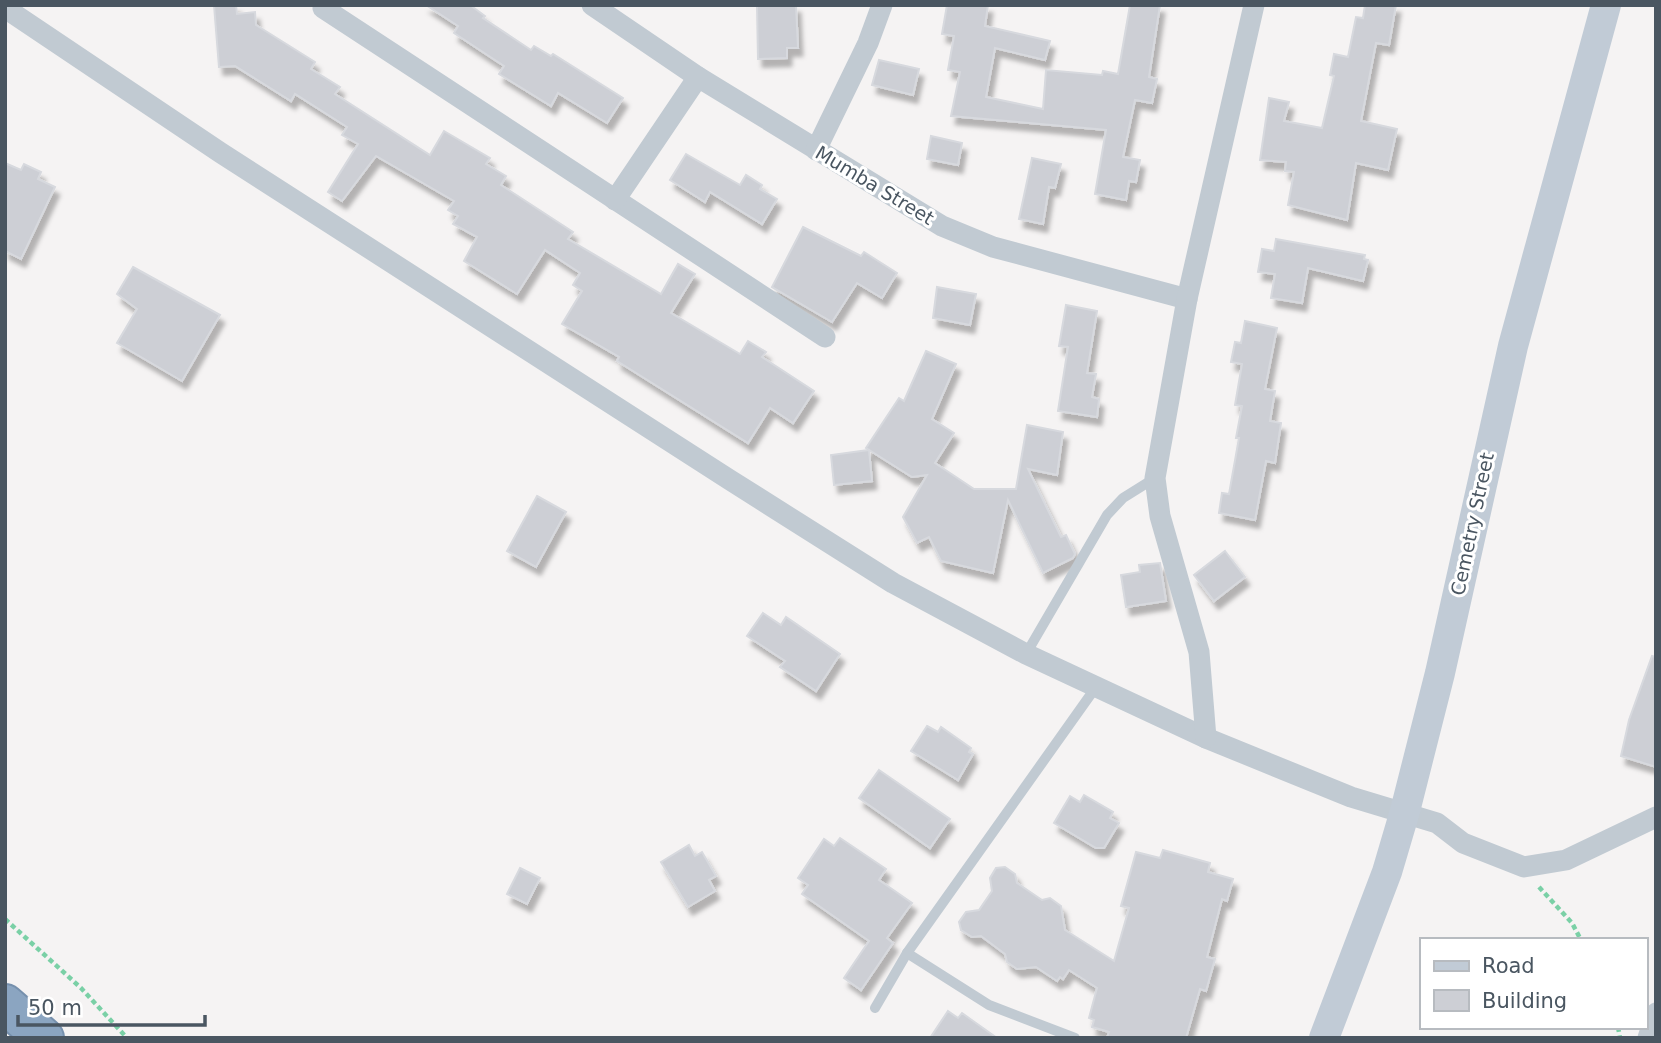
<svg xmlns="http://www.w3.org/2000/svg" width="1661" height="1043" font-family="'DejaVu Sans',sans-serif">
  <defs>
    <filter id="shadow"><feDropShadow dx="4.5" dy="8" stdDeviation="2" flood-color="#0004"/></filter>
  </defs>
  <rect width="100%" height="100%" fill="#f5f3f3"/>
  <g fill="#cdcfd5" stroke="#d7d9de" stroke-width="2" filter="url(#shadow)">
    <polygon points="214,5 236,5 237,14 255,12 256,25 315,62 311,69 340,87 335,94 430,155 444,131 490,158 486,164 506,176 501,185 573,232 568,239 661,294 678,264 695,274 671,313 740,354 748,341 766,352 762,357 814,391 793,423 770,408 748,443 617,361 619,357 562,324 582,291 573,285 580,273 545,250 517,294 464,261 477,237 453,224 458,216 448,210 454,201 376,156 342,201 328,192 358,144 342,135 347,127 295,94 291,101 235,66 219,67"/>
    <polygon points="426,5 470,5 485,16 483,18 531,50 534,46 551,56 553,54 623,98 607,123 558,93 551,106 499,74 504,66 454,33 458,26"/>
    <polygon points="757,5 796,5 798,48 787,48 787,58 758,59"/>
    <polygon points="947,5 988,5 985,26 1050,41 1045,60 995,48 986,97 1043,109 1046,70 1102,75 1103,71 1118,74 1130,5 1160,5 1149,77 1157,79 1152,103 1135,100 1123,157 1140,160 1136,182 1129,181 1126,200 1095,194 1106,130 951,116 960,72 948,70 954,36 942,34"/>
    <polygon points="1365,5 1396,5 1389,45 1376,43 1361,121 1397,129 1388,170 1356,163 1347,220 1288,205 1294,172 1285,171 1286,162 1260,160 1269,98 1289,102 1284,121 1322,128 1334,76 1330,75 1334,54 1348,57 1356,17 1363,18"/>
    <polygon points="879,60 919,69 913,95 872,85"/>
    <polygon points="931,136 962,143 958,165 927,159"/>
    <polygon points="686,154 740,185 746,175 762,185 760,189 777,199 762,224 710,192 705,202 670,180"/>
    <polygon points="1032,158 1061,164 1055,188 1049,187 1043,224 1019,219"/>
    <polygon points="5,163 21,170 24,164 41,172 38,179 55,187 21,259 5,251"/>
    <polygon points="803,227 861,256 864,252 897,273 882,298 857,283 832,322 772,287"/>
    <polygon points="1276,239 1365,255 1364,259 1368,260 1363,281 1308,268 1302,303 1271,298 1275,274 1258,272 1262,249 1274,251"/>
    <polygon points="133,267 220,315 182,381 117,343 137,309 117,294"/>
    <polygon points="937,287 976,294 970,325 933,318"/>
    <polygon points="1066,305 1097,311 1087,373 1096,374 1092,397 1099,399 1097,417 1058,411 1068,347 1059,346"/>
    <polygon points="1245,321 1277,328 1265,389 1275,391 1270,421 1281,423 1275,463 1266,461 1255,520 1219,513 1222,493 1229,494 1239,438 1236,438 1242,406 1235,405 1242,364 1231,362 1235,342 1241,343"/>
    <polygon points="926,351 956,364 932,419 954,433 935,463 974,489 1016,489 1027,425 1063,432 1057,475 1028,469 1061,537 1066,535 1075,554 1073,558 1043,573 1008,500 993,573 941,561 929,537 917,543 903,517 927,475 912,477 866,448 899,398 904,401"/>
    <polygon points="869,450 872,481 834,485 831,455"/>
    <polygon points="537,496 566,512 536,567 507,551"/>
    <polygon points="1225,551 1245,577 1214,601 1194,575"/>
    <polygon points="1160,563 1166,601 1126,607 1121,575 1140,572 1139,565"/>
    <polygon points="763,613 781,625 786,617 840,654 816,691 780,667 785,661 747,636"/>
    <polygon points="1652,656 1656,657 1656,767 1621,756 1629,720"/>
    <polygon points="927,726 938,732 941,727 971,748 969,752 973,754 958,780 911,751"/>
    <polygon points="879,770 950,819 930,848 859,798"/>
    <polygon points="1084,795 1113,812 1110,818 1119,823 1104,848 1096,848 1054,823 1070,796 1080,802"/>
    <polygon points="840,838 886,869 879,880 912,903 887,938 893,943 861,990 844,978 869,941 802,894 808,885 798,878 824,839 834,846"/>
    <polygon points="689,845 695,856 702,852 716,876 709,880 715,891 688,907 661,862"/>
    <polygon points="1163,850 1210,863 1208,872 1233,879 1227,901 1222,899 1207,957 1215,959 1206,991 1200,989 1186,1038 1107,1038 1109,1032 1092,1027 1094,1020 1089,1018 1097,988 1069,970 1063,979 1060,977 1057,981 1036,967 1017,969 1007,962 1005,954 981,936 972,937 961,930 959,922 966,912 979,910 992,891 990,878 996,868 1005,867 1015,874 1017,883 1042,900 1050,898 1061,906 1065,930 1114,961 1129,908 1121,906 1136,852 1160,858"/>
    <polygon points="520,868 540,878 527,904 507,894"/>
    <polygon points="948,1011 958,1018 962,1013 997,1038 930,1038"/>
  </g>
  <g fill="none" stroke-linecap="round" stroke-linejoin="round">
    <defs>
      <polyline id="highway" points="5,1004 44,1038"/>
    </defs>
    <use href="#highway" stroke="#7690ad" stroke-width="42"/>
    <g stroke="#7ad0a6" stroke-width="4.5" stroke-dasharray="5 3.5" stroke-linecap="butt">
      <polyline points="1539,887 1572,923 1581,940"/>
      <polyline points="5,919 81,988 127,1038"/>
      <polyline points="1618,1027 1620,1038"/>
    </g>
    <g stroke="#c1cad2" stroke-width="10">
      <polyline points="1026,654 1107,515 1123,498 1155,478"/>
      <polyline points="907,953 989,1005 1075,1038"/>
      <polyline points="875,1008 907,953 1096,687"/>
    </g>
    <g stroke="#c1cad2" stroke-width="21">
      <polyline points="592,5 698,77 942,226 993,247 1187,299"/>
      <polyline points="5,8 221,153 730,480 893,583 1026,654 1206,738 1351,797 1437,823 1463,843 1524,867 1566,860 1656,817"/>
      <polyline points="323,8 825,337"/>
      <polyline points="816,150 868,43 882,5"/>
      <polyline points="615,200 698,77"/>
      <polyline points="1206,738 1199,652 1160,516 1155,478 1187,299 1254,5"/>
      <polyline points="1648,1038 1656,1013"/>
    </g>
    <polyline stroke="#c1cbd6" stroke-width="30" points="1324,1038 1387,872 1405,811 1440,673 1513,346 1606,5"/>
    <use href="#highway" stroke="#8ba5c1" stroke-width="38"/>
  </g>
  <g text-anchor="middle" stroke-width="6" stroke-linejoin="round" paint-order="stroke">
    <g font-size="19" fill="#4a5661" stroke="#fff">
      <text transform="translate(875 185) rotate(31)" y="7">Mumba Street</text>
      <text transform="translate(1472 524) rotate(-78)" y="7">Cemetry Street</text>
    </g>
  </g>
  <rect width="1661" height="1043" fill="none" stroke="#4a5661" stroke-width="14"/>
  <rect x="1420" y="938" width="228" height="91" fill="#ffffff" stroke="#b7bbc0" stroke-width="2"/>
  <rect x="1434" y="961" width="35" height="10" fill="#c1cbd6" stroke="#b7bbc0" stroke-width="2"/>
  <text x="1482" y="973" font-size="21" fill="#4a5661">Road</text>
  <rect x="1434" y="990" width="35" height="21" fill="#cdcfd5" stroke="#b7bbc0" stroke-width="2"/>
  <text x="1482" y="1008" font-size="21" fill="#4a5661">Building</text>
  <path d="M18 1015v10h187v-10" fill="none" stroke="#4a5661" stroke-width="3.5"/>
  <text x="28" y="1015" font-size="21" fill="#4a5661" stroke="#ffffff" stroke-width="5" paint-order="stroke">50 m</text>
</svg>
